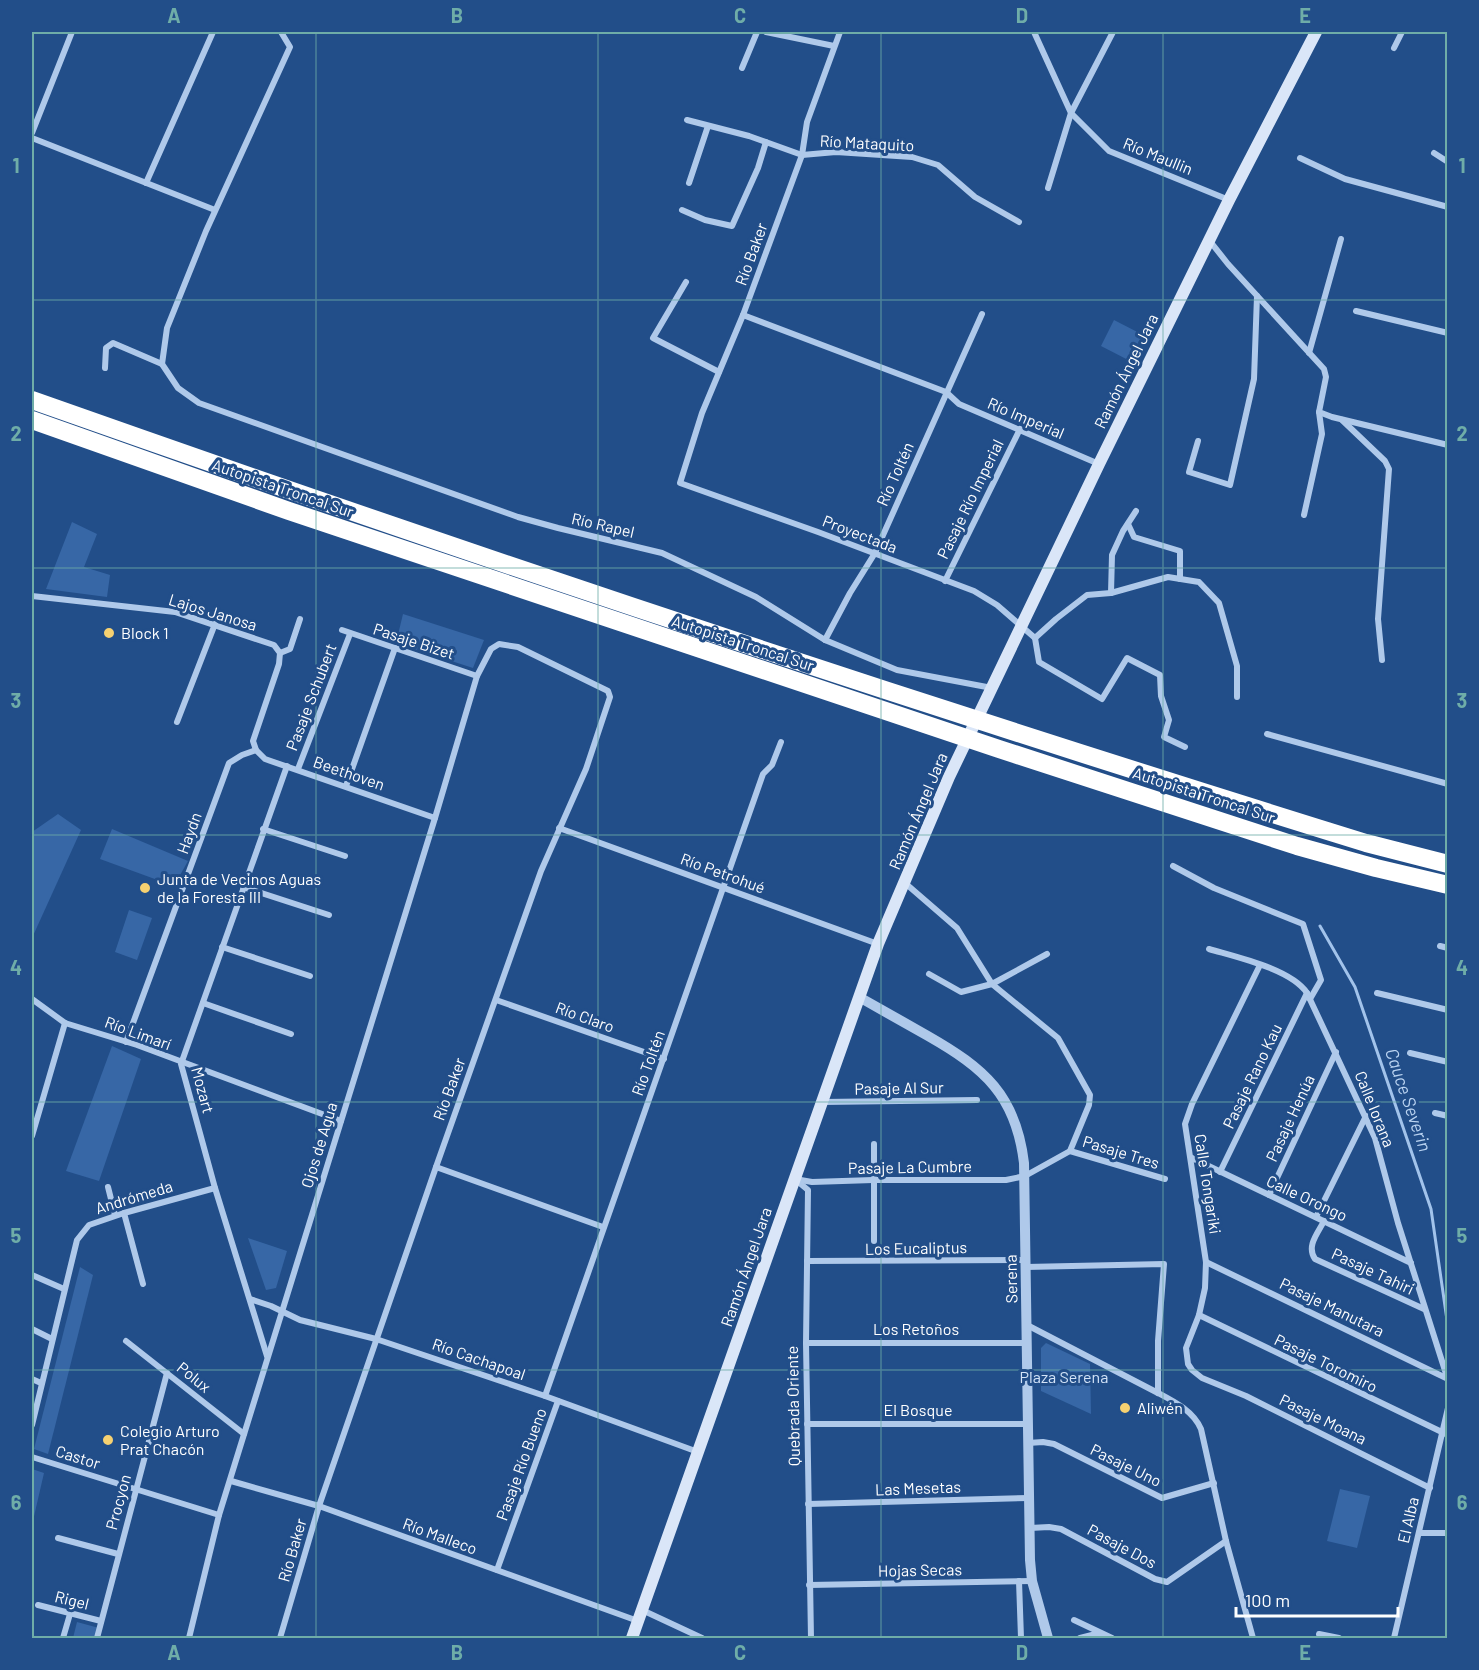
<svg xmlns="http://www.w3.org/2000/svg" width="1479" height="1670" font-family="Barlow,sans-serif">
  <rect width="100%" height="100%" fill="#224e89"/>
  <g fill="#3767a6">
    <polygon points="1114,320 1149,338 1136,364 1101,346"/>
    <polygon points="72,522 97,534 84,567 110,575 107,597 46,589"/>
    <polygon points="403,614 484,640 473,668 396,643"/>
    <polygon points="58,814 81,830 32,938 32,832"/>
    <polygon points="112,829 188,861 174,886 100,859"/>
    <polygon points="129,910 152,918 137,960 115,952"/>
    <polygon points="112,1046 141,1059 99,1181 66,1171"/>
    <polygon points="248,1238 287,1251 276,1288 266,1290"/>
    <polygon points="80,1267 93,1275 48,1454 34,1449"/>
    <polygon points="1046,1343 1090,1364 1091,1414 1041,1391 1041,1348"/>
    <polygon points="32,1469 44,1473 32,1525"/>
    <polygon points="1340,1489 1370,1496 1357,1548 1327,1541"/>
    <polygon points="77,1622 99,1628 96,1638 73,1638"/>
  </g>
  <g fill="none" stroke-linecap="round" stroke-linejoin="round">
    <polyline stroke="#a2c3eb" stroke-width="3" points="1320,926 1355,987 1431,1209 1448,1327"/>
    <g stroke="#afc9ea" stroke-width="6">
      <polyline points="281,32 290,47 206,231 167,328 162,364 178,388 199,403 518,517 558,528 662,553 756,597 825,640 897,670 992,688"/>
      <polyline points="766,32 834,46"/>
      <polyline points="840,32 807,122 802,155 743,315 702,413 680,483 818,532 974,591 997,605 1035,638 1056,619 1087,595 1111,593 1168,577 1199,582 1219,603 1237,666 1237,697"/>
      <polyline points="1034,32 1071,113 1109,151 1229,200"/>
      <polyline points="1394,48 1402,32"/>
      <polyline points="742,68 757,32"/>
      <polyline points="687,120 749,136 802,155 836,152 912,157 938,165 975,197 1019,222"/>
      <polyline points="32,133 72,32"/>
      <polyline points="32,138 215,210"/>
      <polyline points="1434,153 1448,162"/>
      <polyline points="1300,158 1345,179 1448,207"/>
      <polyline points="146,183 213,32"/>
      <polyline points="689,183 708,126"/>
      <polyline points="1048,188 1071,113 1113,32"/>
      <polyline points="682,210 705,220 732,226 758,168 766,142"/>
      <polyline points="1209,240 1228,264 1324,369 1326,377 1319,412 1332,417 1448,445"/>
      <polyline points="686,282 653,338 719,372"/>
      <polyline points="1356,311 1448,333"/>
      <polyline points="743,315 946,392 959,404 1099,464"/>
      <polyline points="1309,353 1341,239"/>
      <polyline points="105,368 106,348 113,343 162,364"/>
      <polyline points="1342,420 1385,461 1389,469 1378,619 1382,660"/>
      <polyline points="1198,441 1189,472 1230,485 1254,379 1257,296"/>
      <polyline points="1304,515 1322,434 1319,412"/>
      <polyline points="1128,524 1134,537 1180,551 1180,579"/>
      <polyline points="945,581 1020,429"/>
      <polyline points="1111,593 1112,555 1123,531 1136,511"/>
      <polyline points="32,596 175,612 274,645 280,653 279,664 253,741 256,750 265,759 435,818"/>
      <polyline points="342,630 477,676"/>
      <polyline points="1035,638 1039,662 1102,699 1127,658 1160,675 1161,696 1169,720 1164,737 1185,747"/>
      <polyline points="825,640 850,593 875,553 982,314"/>
      <polyline points="280,653 290,649 300,619"/>
      <polyline points="177,722 215,624"/>
      <polyline points="1267,734 1448,784"/>
      <polyline points="298,769 350,634"/>
      <polyline points="346,786 395,648"/>
      <polyline points="559,828 878,944"/>
      <polyline points="263,829 345,856"/>
      <polyline points="1173,866 1214,888 1303,924 1321,980 1310,999"/>
      <polyline points="243,887 329,915"/>
      <polyline points="1440,946 1448,948"/>
      <polyline points="222,947 310,976"/>
      <path d="M1209,949C1236,957 1291,969 1307,993L1375,1138L1398,1223L1448,1380"/>
      <polyline points="1260,965 1192,1104 1185,1124 1206,1262 1205,1288 1199,1315 1186,1348 1188,1364 1192,1370 1202,1378 1246,1396 1430,1488"/>
      <polyline points="929,974 961,992 992,984 1047,954"/>
      <polyline points="1377,993 1448,1010"/>
      <polyline points="32,999 65,1023 137,1045 341,1121"/>
      <polyline points="496,1000 664,1059"/>
      <polyline points="203,1003 291,1034"/>
      <polyline points="126,1042 229,763 242,755 256,750"/>
      <polyline points="1410,1053 1448,1062"/>
      <polyline points="823,1102 977,1100"/>
      <polyline points="1435,1113 1448,1116"/>
      <polyline points="32,1136 65,1023"/>
      <polyline points="1070,1151 1165,1179"/>
      <polyline points="1192,1158 1411,1263"/>
      <polyline points="436,1167 603,1227"/>
      <polyline points="1220,1172 1307,993"/>
      <polyline points="795,1179 812,1182 873,1180 1006,1180 1025,1176 1070,1151 1089,1105 1090,1095 1058,1038 992,984 957,928 905,883"/>
      <polyline points="796,1180 808,1190 806,1343 811,1638"/>
      <polyline points="108,1187 115,1215"/>
      <polyline points="1269,1195 1336,1052"/>
      <polyline points="124,1213 143,1284"/>
      <polyline points="1316,1217 1366,1116"/>
      <path d="M1324,1221C1318,1233 1306,1246 1315,1259L1424,1309"/>
      <polyline points="874,1241 874,1144"/>
      <polyline points="807,1261 1026,1260"/>
      <polyline points="1206,1262 1446,1378"/>
      <polyline points="1026,1267 1164,1264 1158,1341 1158,1393"/>
      <polyline points="32,1275 64,1289"/>
      <polyline points="250,1299 271,1306 300,1320 376,1339 545,1396 698,1452"/>
      <polyline points="1199,1315 1448,1435"/>
      <path d="M1027,1325L1158,1393C1175,1402 1193,1411 1201,1429L1226,1541L1253,1638"/>
      <polyline points="32,1329 52,1339"/>
      <polyline points="126,1341 244,1434"/>
      <polyline points="806,1343 1027,1343"/>
      <polyline points="267,1356 215,1188 181,1064 287,766"/>
      <polyline points="32,1379 41,1383"/>
      <polyline points="545,1396 763,774 772,765 781,742"/>
      <polyline points="807,1424 1028,1424"/>
      <polyline points="32,1425 77,1240 89,1225 124,1213 215,1188"/>
      <polyline points="1028,1443 1043,1442 1054,1444 1162,1498 1214,1483"/>
      <polyline points="32,1457 219,1515"/>
      <polyline points="231,1481 319,1506 638,1621"/>
      <polyline points="808,1504 1029,1498"/>
      <polyline points="1030,1528 1049,1527 1061,1529 1155,1579 1167,1582 1226,1541"/>
      <polyline points="1419,1533 1448,1533"/>
      <polyline points="58,1538 118,1554"/>
      <polyline points="497,1570 558,1401"/>
      <polyline points="1019,1581 1021,1638"/>
      <polyline points="809,1585 1032,1581"/>
      <polyline points="38,1605 101,1621"/>
      <polyline points="642,1610 702,1638"/>
      <polyline points="1074,1620 1112,1638"/>
      <polyline points="1319,1634 1339,1638"/>
      <polyline points="63,1638 70,1614"/>
      <polyline points="97,1638 167,1373"/>
      <polyline points="189,1638 219,1515 435,818 477,676 491,649 499,644 518,647 608,691 610,697 586,769 541,871 436,1167 319,1506 280,1638"/>
      <polyline points="1080,1638 1100,1633"/>
      <polyline points="1394,1638 1448,1408"/>
    </g>
    <path stroke="#afc9ea" stroke-width="10" d="M859,997C882,1010 905,1023 928,1036C984,1068 1016,1095 1024,1163L1030,1560L1032,1581L1048,1638"/>
    <polyline stroke="#dae6f8" stroke-width="12" points="632,1638 878,944 949,777 1099,464 1229,200 1316,32"/>
    <g stroke="#fff" stroke-width="18">
      <path d="M32,400C473,556 918,704 1366,843L1448,864"/>
      <polyline points="32,420 289,511 999,749 1297,846 1376,868 1448,885"/>
    </g>
  </g>
  <path fill="none" stroke="#6fada8" stroke-width="1.5" stroke-opacity="0.55" d="M316,32V1638M598,32V1638M881,32V1638M1163,32V1638M32,300H1448M32,568H1448M32,835H1448M32,1102H1448M32,1370H1448"/>
  <g fill="#f6d171" stroke="#224e89" stroke-width="2">
    <circle cx="109" cy="633" r="6"/>
    <circle cx="145" cy="888" r="6"/>
    <circle cx="1125" cy="1408" r="6"/>
    <circle cx="108" cy="1440" r="6"/>
  </g>
  <g text-anchor="middle" stroke-width="6" stroke-linejoin="round" paint-order="stroke">
    <g font-size="16" fill="#fff" stroke="#224e89">
      <text transform="translate(867 143) rotate(3)" y="6">Río Mataquito</text>
      <text transform="translate(1158 156) rotate(22)" y="6">Río Maullin</text>
      <text transform="translate(751 254) rotate(-70)" y="6">Río Baker</text>
      <text transform="translate(1126 371) rotate(-64)" y="6">Ramón Ángel Jara</text>
      <text transform="translate(1026 418) rotate(23)" y="6">Río Imperial</text>
      <text transform="translate(895 474) rotate(-66)" y="6">Río Toltén</text>
      <text transform="translate(283 488) rotate(19)" y="6">Autopista Troncal Sur</text>
      <text transform="translate(970 499) rotate(-64)" y="6">Pasaje Río Imperial</text>
      <text transform="translate(603 525) rotate(13)" y="6">Río Rapel</text>
      <text transform="translate(860 534) rotate(21)" y="6">Proyectada</text>
      <text transform="translate(213 612) rotate(17)" y="6">Lajos Janosa</text>
      <text transform="translate(414 641) rotate(18)" y="6">Pasaje Bizet</text>
      <text transform="translate(743 643) rotate(18)" y="6">Autopista Troncal Sur</text>
      <text transform="translate(311 697) rotate(-69)" y="6">Pasaje Schubert</text>
      <text transform="translate(349 773) rotate(19)" y="6">Beethoven</text>
      <text transform="translate(1204 795) rotate(18)" y="6">Autopista Troncal Sur</text>
      <text transform="translate(918 811) rotate(-67)" y="6">Ramón Ángel Jara</text>
      <text transform="translate(189 833) rotate(-70)" y="6">Haydn</text>
      <text transform="translate(723 873) rotate(20)" y="6">Río Petrohué</text>
      <text transform="translate(585 1017) rotate(20)" y="6">Río Claro</text>
      <text transform="translate(138 1033) rotate(20)" y="6">Río Limarí</text>
      <text transform="translate(648 1063) rotate(-70)" y="6">Río Toltén</text>
      <text transform="translate(1252 1076) rotate(-64)" y="6">Pasaje Rano Kau</text>
      <text transform="translate(899 1088) rotate(-1)" y="6">Pasaje Al Sur</text>
      <text transform="translate(449 1089) rotate(-70)" y="6">Río Baker</text>
      <text transform="translate(203 1090) rotate(75)" y="6">Mozart</text>
      <text transform="translate(1375 1109) rotate(68)" y="6">Calle Iorana</text>
      <text transform="translate(1290 1118) rotate(-65)" y="6">Pasaje Henúa</text>
      <text transform="translate(319 1145) rotate(-73)" y="6">Ojos de Agua</text>
      <text transform="translate(1121 1152) rotate(17)" y="6">Pasaje Tres</text>
      <text transform="translate(910 1167) rotate(-1)" y="6">Pasaje La Cumbre</text>
      <text transform="translate(1208 1184) rotate(81)" y="6">Calle Tongariki</text>
      <text transform="translate(134 1197) rotate(-17)" y="6">Andrómeda</text>
      <text transform="translate(1307 1198) rotate(25)" y="6">Calle Orongo</text>
      <text transform="translate(916 1248) rotate(-1)" y="6">Los Eucaliptus</text>
      <text transform="translate(746 1267) rotate(-71)" y="6">Ramón Ángel Jara</text>
      <text transform="translate(1373 1271) rotate(25)" y="6">Pasaje Tahiri</text>
      <text transform="translate(1011 1279) rotate(-91)" y="6">Serena</text>
      <text transform="translate(1332 1307) rotate(26)" y="6">Pasaje Manutara</text>
      <text x="916" y="1335">Los Retoños</text>
      <text transform="translate(479 1359) rotate(19)" y="6">Río Cachapoal</text>
      <text transform="translate(1326 1363) rotate(26)" y="6">Pasaje Toromiro</text>
      <text transform="translate(194 1377) rotate(39)" y="6">Polux</text>
      <text transform="translate(793 1406) rotate(-91)" y="6">Quebrada Oriente</text>
      <text x="918" y="1416">El Bosque</text>
      <text transform="translate(1323 1419) rotate(26)" y="6">Pasaje Moana</text>
      <text transform="translate(78 1457) rotate(17)" y="6">Castor</text>
      <text transform="translate(521 1464) rotate(-70)" y="6">Pasaje Río Bueno</text>
      <text transform="translate(1126 1465) rotate(26)" y="6">Pasaje Uno</text>
      <text transform="translate(918 1488) rotate(-2)" y="6">Las Mesetas</text>
      <text transform="translate(118 1502) rotate(-75)" y="6">Procyon</text>
      <text transform="translate(1408 1520) rotate(-77)" y="6">El Alba</text>
      <text transform="translate(440 1536) rotate(20)" y="6">Río Malleco</text>
      <text transform="translate(1122 1546) rotate(28)" y="6">Pasaje Dos</text>
      <text transform="translate(292 1550) rotate(-74)" y="6">Río Baker</text>
      <text transform="translate(920 1570) rotate(-1)" y="6">Hojas Secas</text>
      <text transform="translate(72 1600) rotate(14)" y="6">Rigel</text>
    </g>
    <g font-size="16" fill="#fff" stroke="#224e89" text-anchor="start">
      <text x="121" y="639">Block 1</text>
      <text x="157" y="885">Junta de Vecinos Aguas<tspan x="157" dy="18">de la Foresta III</tspan></text>
      <text x="1137" y="1414">Aliwén</text>
      <text x="120" y="1437">Colegio Arturo<tspan x="120" dy="18">Prat Chacón</tspan></text>
    </g>
    <g font-size="16" fill="#d3e3f8" stroke="#224e89">
      <text x="1064" y="1383">Plaza Serena</text>
    </g>
    <g font-size="18" font-style="italic" fill="#bad3f1" stroke="#224e89">
      <text transform="translate(1408 1100) rotate(71)" y="6">Cauce Severin</text>
    </g>
  </g>
  <rect width="1479" height="1670" fill="none" stroke="#224e89" stroke-width="66"/>
  <path d="M1236 1607v9h162v-9" fill="none" stroke="#ffffff" stroke-width="3"/>
  <text x="1245" y="1607" font-size="18" fill="#ffffff" stroke="#224e89" stroke-width="4.5" paint-order="stroke">100 m</text>
  <rect x="33" y="33" width="1413" height="1604" fill="none" stroke="#6fada8" stroke-width="2"/>
  <g font-size="20" text-anchor="middle" font-weight="bold" fill="#6fada8">
    <text x="174" y="23">A</text>
    <text x="457" y="23">B</text>
    <text x="740" y="23">C</text>
    <text x="1022" y="23">D</text>
    <text x="1305" y="23">E</text>
    <text x="16" y="173">1</text>
    <text x="1462" y="173">1</text>
    <text x="16" y="441">2</text>
    <text x="1462" y="441">2</text>
    <text x="16" y="708">3</text>
    <text x="1462" y="708">3</text>
    <text x="16" y="975">4</text>
    <text x="1462" y="975">4</text>
    <text x="16" y="1243">5</text>
    <text x="1462" y="1243">5</text>
    <text x="16" y="1510">6</text>
    <text x="1462" y="1510">6</text>
    <text x="174" y="1660">A</text>
    <text x="457" y="1660">B</text>
    <text x="740" y="1660">C</text>
    <text x="1022" y="1660">D</text>
    <text x="1305" y="1660">E</text>
  </g>
</svg>
